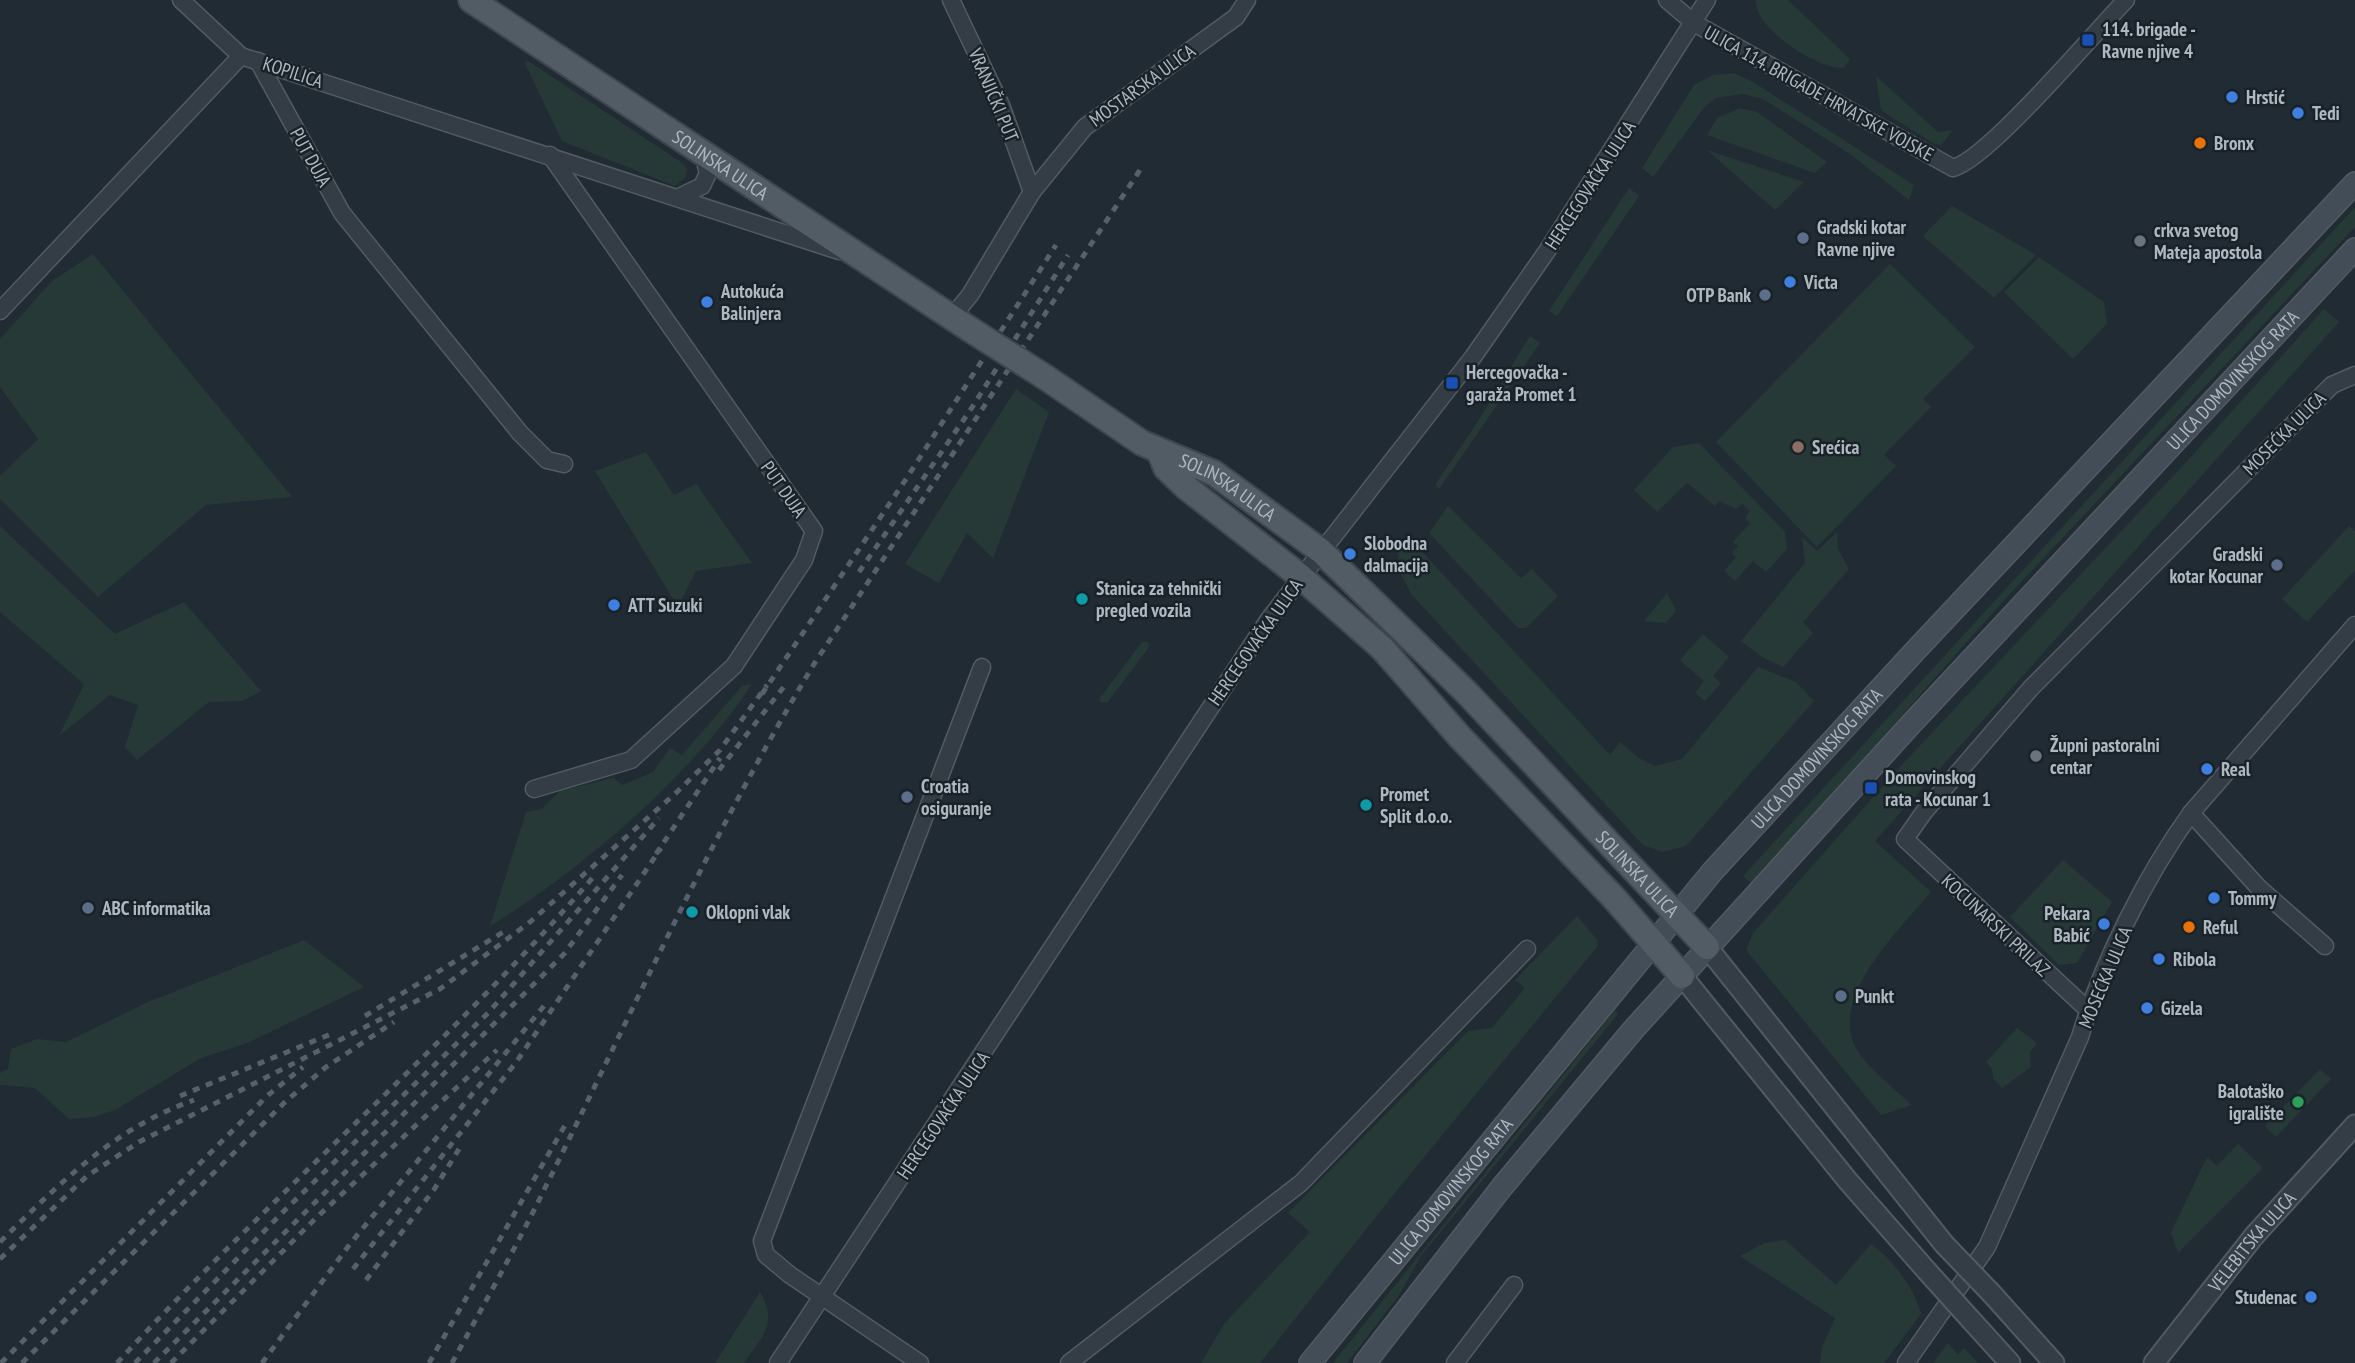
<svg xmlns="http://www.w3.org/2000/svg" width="2355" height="1363" font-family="'PT Sans Narrow',sans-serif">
  <rect width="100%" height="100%" fill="#212b34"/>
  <g fill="#263937">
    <path d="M1756,0H1788L1850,59L1844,68C1819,70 1753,28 1756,0Z"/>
    <polygon points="528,61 681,162 687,168 686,177 675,186 562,141 525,63"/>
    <polygon points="1734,73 1753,82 1914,185 1909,200 1850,154 1763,99 1743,94 1715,98 1703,109 1653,177 1642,168 1694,85 1713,75"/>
    <polygon points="1876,76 1938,132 1953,130 1941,145 1935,144 1888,115 1881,110"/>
    <polygon points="1740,108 1757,112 1827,162 1815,173 1707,135 1717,118"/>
    <polygon points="1707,150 1804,182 1775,210"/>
    <polygon points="1629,188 1639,196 1557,316 1549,311"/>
    <polygon points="1952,206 2036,255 1994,298 1923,236"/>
    <polygon points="2355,207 2355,227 2007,597 1752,884 1743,876"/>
    <polygon points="93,254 292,497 206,505 98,597 0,499 0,476 38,439 0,387 0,339 52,281"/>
    <polygon points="2039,257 2104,302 2107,324 2073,359 2004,292"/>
    <polygon points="1890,264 1975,347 1923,399 1931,407 1884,455 1896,466 1817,547 1716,442"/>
    <path d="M2324,309L2339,322L1875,841L1931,892C1902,927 1828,997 1856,1048C1868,1069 1894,1088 1912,1105L1881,1115L1746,950L1753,933L1898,769L2189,459Z"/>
    <polygon points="1530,336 1540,343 1439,489 1435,485 1475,426"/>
    <polygon points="1016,389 1049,412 993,558 967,533 939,583 905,564"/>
    <polygon points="1699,443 1785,532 1787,549 1766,572 1753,561 1735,581 1724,571 1736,557 1732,553 1738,546 1733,542 1750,523 1745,518 1750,511 1742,504 1736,509 1719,501 1715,506 1687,483 1657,512 1634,490 1673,447"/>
    <polygon points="646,452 674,495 696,484 752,563 696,571 678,607 595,471"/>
    <polygon points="1448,506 1521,578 1532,569 1558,596 1526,628 1518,628 1429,533"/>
    <polygon points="0,526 115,634 184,602 261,691 242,701 209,702 137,760 125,747 138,705 110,695 59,736 84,684 0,612"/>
    <polygon points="2349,526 2355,531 2355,570 2307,622 2282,599"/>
    <polygon points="1837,532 1838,549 1849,569 1803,622 1813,633 1783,667 1762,657 1741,641 1805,563 1802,537 1817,551"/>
    <polygon points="1397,540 1413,542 1610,755 1620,742 1639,758 1655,766 1682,759 1758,667 1796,682 1814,701 1686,846 1662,852 1643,845 1411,594 1399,570"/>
    <polygon points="1667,593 1676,611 1666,623 1644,621"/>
    <polygon points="1703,634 1729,657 1713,676 1721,683 1705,701 1695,693 1704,681 1680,660"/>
    <polygon points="1142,642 1148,642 1149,647 1107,703 1100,702 1100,698"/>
    <path d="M752,684C693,774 582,870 490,926L526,812L542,809L560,791L613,778L623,785L653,772L670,748L682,755L742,686Z"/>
    <polygon points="2063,860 2112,902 2077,963 2059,965 2010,917"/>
    <polygon points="1577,916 1598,941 1597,947 1402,1184 1260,1363 1201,1363 1224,1324 1310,1232 1288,1213 1468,1031 1492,1028 1525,988 1515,980"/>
    <polygon points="304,940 364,987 247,1043 201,1058 115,1110 94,1117 69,1119 35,1088 0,1085 0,1073 8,1069 11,1049 37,1039 66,1042 146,1003"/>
    <polygon points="1615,1010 1618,1014 1421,1256 1399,1295 1347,1363 1333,1363"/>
    <polygon points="2017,1028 2037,1043 2030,1052 2031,1067 2002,1088 1993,1078 1992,1069 1986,1062"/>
    <polygon points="2320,1069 2331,1079 2276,1137 2265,1126"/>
    <polygon points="2238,1144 2263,1168 2178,1253 2171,1232 2207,1157 2217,1166"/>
    <path d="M1785,1240L1836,1285L1871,1244C1892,1259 1916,1290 1921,1314L1884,1363H1820L1822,1347L1835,1318L1740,1256L1764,1243Z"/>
    <path d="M760,1292C779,1323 762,1337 744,1363H715Z"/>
    <polygon points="1948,1343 1958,1355 1964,1348 1978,1363 1933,1363"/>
  </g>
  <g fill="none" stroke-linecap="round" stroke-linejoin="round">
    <defs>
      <g id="minor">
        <polyline points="181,0 241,56 839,251"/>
        <polyline points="951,0 1001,105 1032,192"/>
        <path d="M1667,0L1694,23L1953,168C1988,159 2094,33 2126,0"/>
        <polyline points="258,61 342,213 520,433 547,460 564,464"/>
        <polyline points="679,197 702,186 708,173 702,150"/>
        <polyline points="0,311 241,56"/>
        <polyline points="952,317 970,295 1032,192 1085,127 1236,17 1247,0"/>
        <polyline points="534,789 631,760 734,666 804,560 814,531 550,155"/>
        <polyline points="2191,813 2259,888 2325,946"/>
        <polyline points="2088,1010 1905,839 1924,812 2031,688 2332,385 2355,375"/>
        <polyline points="778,1363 1269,619 1473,357 1547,251 1707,0"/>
        <polyline points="920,1363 790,1275 766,1255 762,1241 982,667"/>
        <polyline points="1069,1363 1301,1183 1527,949"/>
        <polyline points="1455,1363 1514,1285"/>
        <path d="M1906,1363L1987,1247L2080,1037C2103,961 2145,877 2191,813L2355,625"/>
      </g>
      <g id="tertiary">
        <polyline points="1707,947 1944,1244"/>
        <polyline points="1682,976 1848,1181 1926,1270"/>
        <polyline points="1992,1294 2054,1363"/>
        <polyline points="1971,1320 2010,1363"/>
        <path id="s1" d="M2154,1363L2254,1236L2355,1125"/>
      </g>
      <g id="secondary">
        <path id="s2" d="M1310,1363L1712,872L1915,651L2355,183"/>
        <path id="s3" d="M1365,1363L1502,1187L1633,1030L1912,723L2355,249"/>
      </g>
      <g id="primary">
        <path id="s4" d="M471,0L971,330"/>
        <path id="s5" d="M1045,377L1142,443L1214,473L1321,551L1467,693L1707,947"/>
        <polyline points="1160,453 1166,468 1187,488 1301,577 1382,648 1459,736 1614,898 1682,976"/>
      </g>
    </defs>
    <use href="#minor" stroke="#525b62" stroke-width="19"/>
    <use href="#tertiary" stroke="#525b62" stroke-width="23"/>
    <use href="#secondary" stroke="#525b62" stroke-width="24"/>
    <use href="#primary" stroke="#3e464e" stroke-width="28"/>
    <use href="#minor" stroke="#343d45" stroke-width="16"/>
    <use href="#tertiary" stroke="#343d45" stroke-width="19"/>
    <use href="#secondary" stroke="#434d57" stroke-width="21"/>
    <use href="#primary" stroke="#525c65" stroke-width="24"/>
    <g stroke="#57616b" stroke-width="5" stroke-dasharray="7 7" stroke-linecap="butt">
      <polyline points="859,572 971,409 1068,255"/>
      <polyline points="762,694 908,476 1056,245"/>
      <polyline points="719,770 786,684"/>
      <polyline points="656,854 720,758"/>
      <polyline points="365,1016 505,931"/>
      <polyline points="180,1096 331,1034"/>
      <path d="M0,1242C59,1184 114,1128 194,1100"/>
      <polyline points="0,1259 87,1176 139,1142 440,989 530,922 677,792 720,750 767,685"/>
      <polyline points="353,1269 517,1061 661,848"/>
      <polyline points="366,1280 435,1188 459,1149"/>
      <polyline points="1,1363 267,1096 303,1067"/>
      <polyline points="22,1363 284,1103 326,1067 394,1022"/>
      <path d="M117,1363C271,1195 446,1048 595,875"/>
      <polyline points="135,1363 285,1210 488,1013 659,818"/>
      <polyline points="154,1363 564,954 622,875"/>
      <polyline points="171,1363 315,1219 497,1050"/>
      <polyline points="262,1363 350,1244 548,1001"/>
      <polyline points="429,1363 568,1120"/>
      <path d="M452,1363C483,1306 515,1249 544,1190C632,1013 712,833 814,664L1140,170"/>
    </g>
    <defs>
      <g id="tertiary-bridge">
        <polyline points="1944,1244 1992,1294"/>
        <polyline points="1926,1270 1971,1320"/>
      </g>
      <polyline id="primary-bridge" points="971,330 1045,377"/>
    </defs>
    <use href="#tertiary-bridge" stroke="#525b62" stroke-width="23" stroke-linecap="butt"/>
    <use href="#primary-bridge" stroke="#3e464e" stroke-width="28" stroke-linecap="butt"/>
    <use href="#tertiary-bridge" stroke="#343d45" stroke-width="19"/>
    <use href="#primary-bridge" stroke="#525c65" stroke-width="24"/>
  </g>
  <g fill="#1a4fb4" stroke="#1a2229" stroke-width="2.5">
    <rect x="2081" y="33" width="14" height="14" rx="3.5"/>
    <rect x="1445" y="376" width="14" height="14" rx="3.5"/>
    <rect x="1864" y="781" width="14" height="14" rx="3.5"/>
  </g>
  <g fill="#3f7fe0" stroke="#1a2229" stroke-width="2.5">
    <circle cx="2232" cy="97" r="7"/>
    <circle cx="2298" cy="113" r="7"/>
    <circle cx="1790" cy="282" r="7"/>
    <circle cx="707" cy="302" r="7"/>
    <circle cx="1350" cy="554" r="7"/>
    <circle cx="614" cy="605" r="7"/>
    <circle cx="2207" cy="769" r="7"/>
    <circle cx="2214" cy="898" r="7"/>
    <circle cx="2104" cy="924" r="7"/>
    <circle cx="2159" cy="959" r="7"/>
    <circle cx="2147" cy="1008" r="7"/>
    <circle cx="2311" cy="1297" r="7"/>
  </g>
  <g fill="#e8710a" stroke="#1a2229" stroke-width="2.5">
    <circle cx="2200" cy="143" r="7"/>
    <circle cx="2189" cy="927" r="7"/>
  </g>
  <g fill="#5c6f8a" stroke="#1a2229" stroke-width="2.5">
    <circle cx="1803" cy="238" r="7"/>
    <circle cx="1765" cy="295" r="7"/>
    <circle cx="2277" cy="565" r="7"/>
    <circle cx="907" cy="797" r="7"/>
    <circle cx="88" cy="908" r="7"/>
    <circle cx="1841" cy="996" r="7"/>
  </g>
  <g fill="#6b7280" stroke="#1a2229" stroke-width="2.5">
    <circle cx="2140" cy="241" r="7"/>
    <circle cx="2036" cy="756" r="7"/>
  </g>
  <circle fill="#8d6e63" stroke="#1a2229" stroke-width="2.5" cx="1798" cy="447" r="7"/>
  <g fill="#0f9aa8" stroke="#1a2229" stroke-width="2.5">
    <circle cx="1082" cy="599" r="7"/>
    <circle cx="1366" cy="805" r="7"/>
    <circle cx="692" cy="912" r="7"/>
  </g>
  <circle fill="#2e9e5b" stroke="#1a2229" stroke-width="2.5" cx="2298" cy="1102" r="7"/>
  <g text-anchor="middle" stroke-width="5" stroke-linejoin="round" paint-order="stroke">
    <g font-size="19" font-weight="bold" fill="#aeb8c1" stroke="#1a2229" text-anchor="start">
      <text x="2102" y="36">114. brigade -<tspan x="2102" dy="22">Ravne njive 4</tspan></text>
      <text x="2246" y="104">Hrstić</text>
      <text x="2312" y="120">Tedi</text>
      <text x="2214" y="150">Bronx</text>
      <text x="1817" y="234">Gradski kotar<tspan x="1817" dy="22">Ravne njive</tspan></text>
      <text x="2154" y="237">crkva svetog<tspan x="2154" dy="22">Mateja apostola</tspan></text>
      <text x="1804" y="289">Victa</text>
      <text x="721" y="298">Autokuća<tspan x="721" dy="22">Balinjera</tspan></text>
      <text x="1751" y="302" text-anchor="end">OTP Bank</text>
      <text x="1466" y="379">Hercegovačka -<tspan x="1466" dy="22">garaža Promet 1</tspan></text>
      <text x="1812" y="454">Srećica</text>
      <text x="1364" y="550">Slobodna<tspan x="1364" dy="22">dalmacija</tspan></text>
      <text x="2263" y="561" text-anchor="end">Gradski<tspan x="2263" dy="22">kotar Kocunar</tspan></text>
      <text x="1096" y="595">Stanica za tehnički<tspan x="1096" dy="22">pregled vozila</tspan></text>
      <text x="628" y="612">ATT Suzuki</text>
      <text x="2050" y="752">Župni pastoralni<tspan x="2050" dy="22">centar</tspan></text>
      <text x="2221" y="776">Real</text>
      <text x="1885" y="784">Domovinskog<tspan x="1885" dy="22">rata - Kocunar 1</tspan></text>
      <text x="921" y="793">Croatia<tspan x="921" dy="22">osiguranje</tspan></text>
      <text x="1380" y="801">Promet<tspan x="1380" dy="22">Split d.o.o.</tspan></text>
      <text x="2228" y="905">Tommy</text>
      <text x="102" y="915">ABC informatika</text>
      <text x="706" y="919">Oklopni vlak</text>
      <text x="2090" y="920" text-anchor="end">Pekara<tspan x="2090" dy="22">Babić</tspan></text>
      <text x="2203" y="934">Reful</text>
      <text x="2173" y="966">Ribola</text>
      <text x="1855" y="1003">Punkt</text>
      <text x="2161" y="1015">Gizela</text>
      <text x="2284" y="1098" text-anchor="end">Balotaško<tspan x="2284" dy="22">igralište</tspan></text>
      <text x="2297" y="1304" text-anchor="end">Studenac</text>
    </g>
    <g font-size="19" fill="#aeb8c1" stroke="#1a2229">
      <text transform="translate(293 72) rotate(18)" y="7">KOPILICA</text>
      <text transform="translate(1142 85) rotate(-36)" y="7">MOSTARSKA ULICA</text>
      <text transform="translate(1819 93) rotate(29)" y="7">ULICA 114. BRIGADE HRVATSKE VOJSKE</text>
      <text transform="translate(994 95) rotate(67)" y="7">VRANJIČKI PUT</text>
      <text transform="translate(311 157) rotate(61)" y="7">PUT DUJA</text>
      <text dy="7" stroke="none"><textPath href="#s4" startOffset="299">SOLINSKA ULICA</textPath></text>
      <text transform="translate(1590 185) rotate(-57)" y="7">HERCEGOVAČKA ULICA</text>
      <text dy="7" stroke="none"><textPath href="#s3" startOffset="1312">ULICA DOMOVINSKOG RATA</textPath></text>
      <text transform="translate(2284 433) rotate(-45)" y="7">MOSEĆKA ULICA</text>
      <text dy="7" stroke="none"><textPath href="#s5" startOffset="214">SOLINSKA ULICA</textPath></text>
      <text transform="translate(784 489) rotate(55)" y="7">PUT DUJA</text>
      <text transform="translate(1255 642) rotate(-55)" y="7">HERCEGOVAČKA ULICA</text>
      <text dy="7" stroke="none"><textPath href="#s2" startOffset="789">ULICA DOMOVINSKOG RATA</textPath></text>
      <text dy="7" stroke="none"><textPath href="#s5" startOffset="780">SOLINSKA ULICA</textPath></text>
      <text transform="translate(1996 925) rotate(43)" y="7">KOCUNARSKI PRILAZ</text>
      <text transform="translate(2105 977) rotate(-67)" y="7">MOSEĆKA ULICA</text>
      <text transform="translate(943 1115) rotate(-56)" y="7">HERCEGOVAČKA ULICA</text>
      <text dy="7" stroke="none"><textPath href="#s2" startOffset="222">ULICA DOMOVINSKOG RATA</textPath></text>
      <text dy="7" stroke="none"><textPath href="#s1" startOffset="156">VELEBITSKA ULICA</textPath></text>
    </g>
  </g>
</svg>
